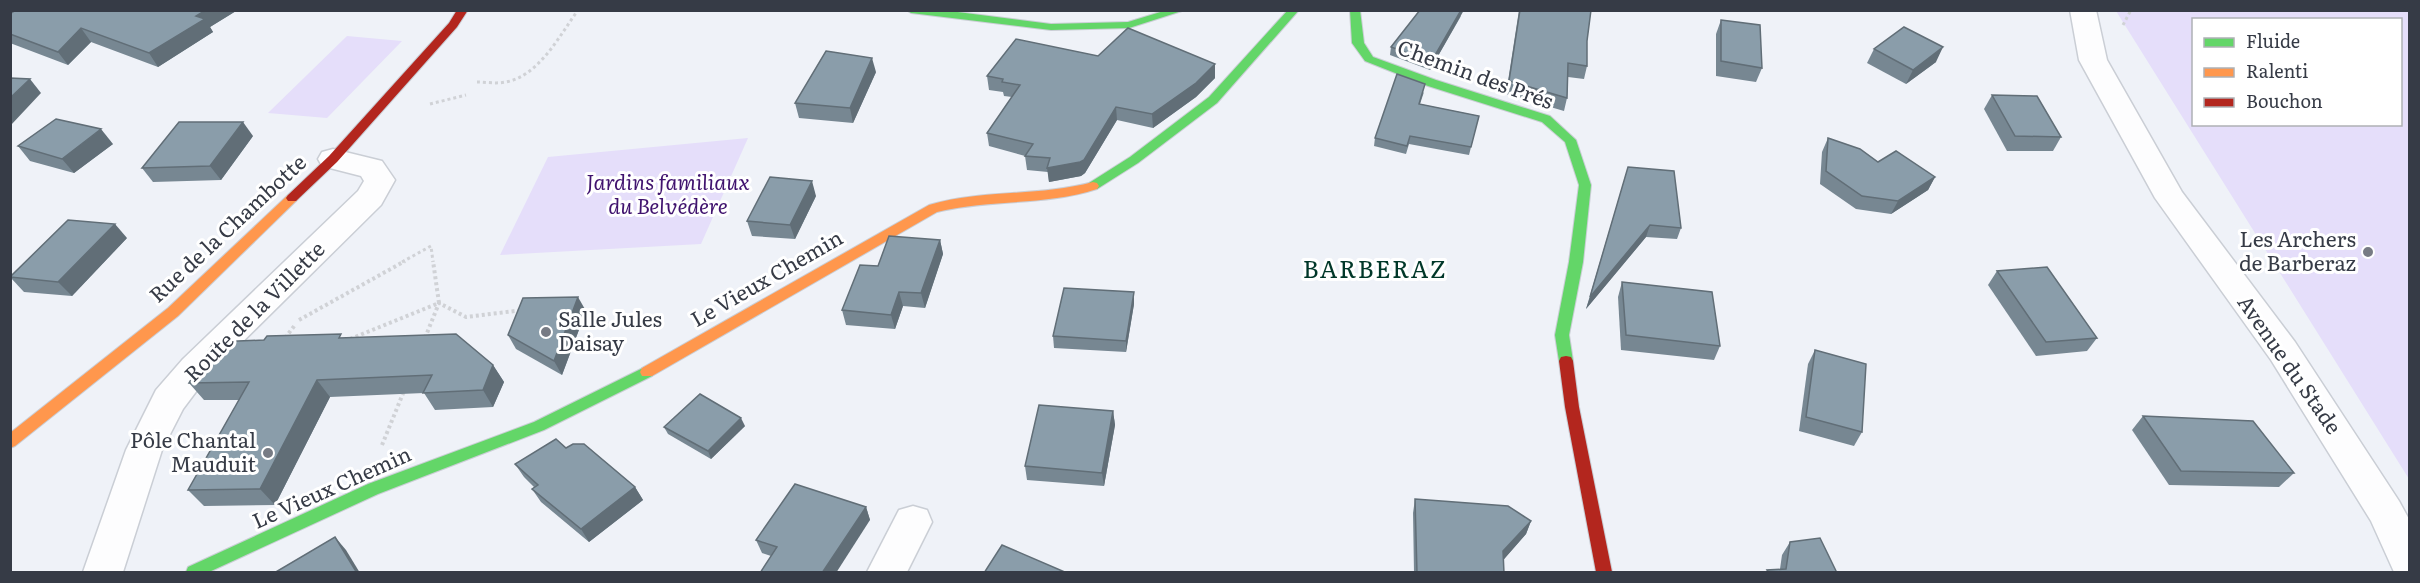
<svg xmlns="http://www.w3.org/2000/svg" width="2420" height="583" font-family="Literata,serif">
  <rect width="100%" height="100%" fill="#eff2f8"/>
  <g fill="#e5defa" fill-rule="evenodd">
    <path d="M2116,11H2409V479ZM2194,20H2400V124H2194Z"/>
    <polygon points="347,36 402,41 327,118 268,113"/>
    <polygon points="748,138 701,244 500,255 548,157"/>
  </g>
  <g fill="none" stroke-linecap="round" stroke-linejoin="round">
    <defs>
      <g id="street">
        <polygon points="2070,10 2096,10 2107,60 2182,192 2295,342 2399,501 2410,521 2410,572 2394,572 2371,521 2271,360 2155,198 2079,60"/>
        <polygon points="333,149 382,161 395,180 381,205 207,377 183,409 162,450 123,572 83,572 126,450 156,390 183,359 358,191 364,181 361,176 322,166 318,159 322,152"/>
        <polygon points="913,506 927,510 932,522 907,572 867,572 899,510"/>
      </g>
      <g id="fast">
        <polygon points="906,10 942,10 1051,24 1128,22 1167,10 1185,10 1129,28 1051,30 911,13"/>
        <polygon points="1288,10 1299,10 1217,103 1138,163 1097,189 1089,189 1087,186 1089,183 1130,157 1209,97"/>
        <polygon points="1350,10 1360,10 1364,43 1373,57 1436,80 1550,116 1576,140 1591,185 1583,262 1569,335 1573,361 1571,365 1561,365 1559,361 1555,335 1569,262 1579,185 1565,142 1542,122 1428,86 1365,61 1352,43"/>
        <polygon points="647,366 652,368 654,372 652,376 544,430 378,494 209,572 186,572 188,567 368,484 534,422"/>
      </g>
      <g id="slow">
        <path d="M1093,182L1097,183L1099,186L1097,189C1045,206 990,199 937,212L652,376H642L640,372L642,368L929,205C983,189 1037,197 1093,182Z"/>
        <polygon points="292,194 298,198 296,201 178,316 15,446 10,448 10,433 168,308 288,195"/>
      </g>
      <g id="jam">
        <polygon points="457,10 468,10 457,27 337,162 296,201 288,201 286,198 288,195 329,156 449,23"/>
        <polygon points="1566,356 1571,357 1573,361 1579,407 1612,572 1596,572 1565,407 1559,361 1561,357"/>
      </g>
    </defs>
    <use href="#street" stroke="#caced5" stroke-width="3"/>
    <use href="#fast" stroke="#caced5" stroke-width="2"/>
    <use href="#slow" stroke="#caced5" stroke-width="2"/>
    <use href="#jam" stroke="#caced5" stroke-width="2"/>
    <g stroke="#d0d2d6" stroke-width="3" stroke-dasharray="3 3" stroke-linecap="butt">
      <polyline points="2123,25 2131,10"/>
      <path d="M477,82C486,82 496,84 506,82C539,76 560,35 578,10"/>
      <polyline points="430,104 466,95"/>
      <polyline points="402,262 431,246 433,262"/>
    </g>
    <g stroke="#d0d2d6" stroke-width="4" stroke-dasharray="3 3" stroke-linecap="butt">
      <polyline points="299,320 405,261"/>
      <polyline points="285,338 295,325"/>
      <polyline points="425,338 439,303 466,317 523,310"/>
      <polyline points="350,339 439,303 433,261"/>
      <polyline points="382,445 404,391"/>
    </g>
    <use href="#street" fill="#fdfdfe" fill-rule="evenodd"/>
    <use href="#fast" fill="#63d668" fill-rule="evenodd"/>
    <use href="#slow" fill="#ff974d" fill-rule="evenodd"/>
    <use href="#jam" fill="#b3261e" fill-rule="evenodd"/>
  </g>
  <g fill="#778792">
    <polygon points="16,10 235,10 236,11 210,27 213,32 158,67 91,42 68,65 10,43 10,14"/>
    <polygon points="1519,10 1591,10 1587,41 1587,66 1584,79 1568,77 1567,98 1564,111 1506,94"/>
    <polygon points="1461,16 1430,70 1390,55 1391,47"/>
    <polygon points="1721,20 1762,68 1756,82 1716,76 1716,34"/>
    <polygon points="1874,49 1936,62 1906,84 1867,63"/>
    <polygon points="876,72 853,123 799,118 795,103"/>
    <polygon points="987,76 1215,78 1196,97 1153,128 1117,120 1085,173 1081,176 1049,182 1048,172 1027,170 1025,156 989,146 987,133 1012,97 1004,96 1003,92 989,90"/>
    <polygon points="1424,92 1420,104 1479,116 1469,155 1409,144 1406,154 1374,146 1375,138"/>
    <polygon points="1992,95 2061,137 2053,151 2007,151 1984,109"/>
    <polygon points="253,136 221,180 153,182 142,168"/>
    <polygon points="1828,138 1878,162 1935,177 1928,190 1891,214 1856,209 1820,184 1822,152"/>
    <polygon points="113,144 74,173 30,161 18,146"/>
    <polygon points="1628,167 1681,228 1677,239 1646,237 1586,309"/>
    <polygon points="816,196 795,239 752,236 747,221"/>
    <polygon points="127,238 72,296 24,292 10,277"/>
    <polygon points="940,240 943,254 925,308 903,306 895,329 846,325 842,310 878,266"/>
    <polygon points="1997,271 2097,338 2087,351 2036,356 1988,285"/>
    <polygon points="1622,282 1720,346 1714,360 1621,350 1618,297"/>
    <polygon points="1134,304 1126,352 1054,348 1053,336"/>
    <polygon points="586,311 562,375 516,349 508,335"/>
    <polygon points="344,338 493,365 504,382 493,407 435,410 424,393 330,397 275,505 204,506 188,490 239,400 204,400 189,383"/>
    <polygon points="1815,350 1862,432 1854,446 1799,431 1808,364"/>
    <polygon points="1113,411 1115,425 1104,486 1027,480 1025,466"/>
    <polygon points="2143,416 2294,473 2279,487 2169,485 2132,430"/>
    <polygon points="745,426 711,459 668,434 664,427"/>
    <polygon points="566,448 635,487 643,500 589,542 541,502 532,489 534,487 524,477 515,464"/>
    <polygon points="1415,499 1531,521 1526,534 1503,560 1504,573 1414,573 1413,513"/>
    <polygon points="866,507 870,520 771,556 762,553 756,540"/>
    <polygon points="1790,542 1837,573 1766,573 1767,570 1780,569 1782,555"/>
  </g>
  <g fill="#616e77">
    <polygon points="206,10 236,11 210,27 213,32 158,67 149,53 196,16"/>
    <polygon points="1461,10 1464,10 1430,70 1431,62"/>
    <polygon points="81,28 91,42 68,65 58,52"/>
    <polygon points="1943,47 1936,62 1906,84 1913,70"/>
    <polygon points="872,58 876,72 853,123 850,108"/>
    <polygon points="1215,64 1215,78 1196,97 1153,128 1152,114"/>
    <polygon points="30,79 41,93 11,125 10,98"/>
    <polygon points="1116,107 1117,120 1085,173 1081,176 1049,182 1047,168"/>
    <polygon points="243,122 253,136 221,180 210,166"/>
    <polygon points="101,129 113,144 74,173 62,159"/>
    <polygon points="1935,177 1928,190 1891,214 1898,201"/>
    <polygon points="812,181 816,196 795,239 790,225"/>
    <polygon points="115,224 127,238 72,296 58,282"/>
    <polygon points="1650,225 1646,237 1586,309 1590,297"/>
    <polygon points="940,240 943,254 925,308 921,293"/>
    <polygon points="899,292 903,306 895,329 891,315"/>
    <polygon points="1134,292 1134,304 1126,352 1126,341"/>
    <polygon points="578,297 586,311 562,375 554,361"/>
    <polygon points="493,365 504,382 493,407 483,390"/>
    <polygon points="317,380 330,397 275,505 260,489"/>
    <polygon points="1113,411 1115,425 1104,486 1102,473"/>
    <polygon points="741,418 745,426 711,459 708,451"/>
    <polygon points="635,487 643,500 589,542 581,529"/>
    <polygon points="866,507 870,520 836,573 822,573"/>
    <polygon points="1531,521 1526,534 1499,565 1503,551"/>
    <polygon points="335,537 346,550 360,573 357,573"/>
  </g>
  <g fill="#8a9daa" stroke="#616e77" stroke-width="1.5">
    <polygon points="16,10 206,10 196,16 205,19 149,53 81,28 58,52 10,34 10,14"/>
    <polygon points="1420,10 1461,10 1431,62 1391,47"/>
    <polygon points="1520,10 1591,10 1587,41 1587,66 1568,63 1567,98 1509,81"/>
    <polygon points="1721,20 1760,25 1762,68 1721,61"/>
    <polygon points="1904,27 1943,47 1913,70 1874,49"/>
    <polygon points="1128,28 1215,64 1196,83 1152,114 1116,107 1084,160 1080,162 1047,168 1050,158 1025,156 1033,144 987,133 1020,85 1002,82 1003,79 987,76 1016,39 1098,56"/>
    <polygon points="826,51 872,58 850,108 795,103"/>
    <polygon points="1397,74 1425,84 1419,104 1479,116 1471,147 1410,136 1407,146 1375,138"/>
    <polygon points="10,78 30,79 10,98"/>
    <polygon points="1992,95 2037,96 2061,137 2015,136"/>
    <polygon points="56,119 101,129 62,159 18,146"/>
    <polygon points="179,122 243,122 210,166 142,168"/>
    <polygon points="1828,138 1860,149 1878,162 1896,151 1935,177 1898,201 1862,196 1826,171"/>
    <polygon points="1628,167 1674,171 1681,228 1650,225 1590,297"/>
    <polygon points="770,177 812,181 790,225 747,221"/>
    <polygon points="68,220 115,224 58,282 10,277"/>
    <polygon points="889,236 940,240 921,293 899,292 891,315 842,310 860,265 878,266"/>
    <polygon points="2047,267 2097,338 2046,342 1997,271"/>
    <polygon points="1622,282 1712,292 1720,346 1626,335"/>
    <polygon points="1064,288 1134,292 1126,341 1053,336"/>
    <polygon points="578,297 554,361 508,335 523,298"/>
    <polygon points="341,334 339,338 456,334 493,365 483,390 423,393 432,375 317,380 260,489 188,490 249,382 189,383 214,342 264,340 267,336"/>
    <polygon points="1815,350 1866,364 1862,432 1806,417"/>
    <polygon points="700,394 741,418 708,451 664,427"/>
    <polygon points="1039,405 1113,411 1102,473 1025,466"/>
    <polygon points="2143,416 2253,421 2294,473 2181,471"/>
    <polygon points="556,439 566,448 573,444 584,444 635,487 581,529 532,489 538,485 515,464"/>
    <polygon points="795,484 866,507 822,573 760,573 777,547 756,540"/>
    <polygon points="1415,499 1508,506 1531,521 1503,551 1504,573 1417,573"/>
    <polygon points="335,537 357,573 274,573"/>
    <polygon points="1820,538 1837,573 1769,573 1767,570 1786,569 1790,542"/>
    <polygon points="1002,545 1067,573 984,573"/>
  </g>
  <g fill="#777b84" stroke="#fff" stroke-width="2">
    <circle cx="2368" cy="252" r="6"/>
    <circle cx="546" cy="332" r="6"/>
    <circle cx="268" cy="453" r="6"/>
  </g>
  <g text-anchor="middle" stroke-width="6" stroke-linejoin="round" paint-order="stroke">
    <g font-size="21" fill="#363b46" stroke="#fff">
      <text transform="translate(1475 75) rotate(20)" y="7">Chemin des Prés</text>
      <text transform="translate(228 229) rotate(-43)" y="7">Rue de la Chambotte</text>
      <text transform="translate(767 279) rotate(-30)" y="7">Le Vieux Chemin</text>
      <text transform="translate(255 312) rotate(-45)" y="7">Route de la Villette</text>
      <text transform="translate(2289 365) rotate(55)" y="7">Avenue du Stade</text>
      <text transform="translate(332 488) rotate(-24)" y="7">Le Vieux Chemin</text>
    </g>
    <g font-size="21" font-style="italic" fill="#40136e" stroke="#fff">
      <text x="668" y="190">Jardins familiaux<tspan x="668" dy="24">du Belvédère</tspan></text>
    </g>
    <g font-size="21" fill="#363b46" stroke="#fff" text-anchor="end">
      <text x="2356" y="247">Les Archers<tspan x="2356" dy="24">de Barberaz</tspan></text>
      <text x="558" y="327" text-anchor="start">Salle Jules<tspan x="558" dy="24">Daisay</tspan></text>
      <text x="256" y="448">Pôle Chantal<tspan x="256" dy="24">Mauduit</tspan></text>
    </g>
    <g font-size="24" letter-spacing="1.5" fill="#003729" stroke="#fff">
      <text x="1375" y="278">BARBERAZ</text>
    </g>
  </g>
  <rect width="2420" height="583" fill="none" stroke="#363b46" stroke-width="24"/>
  <rect x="2192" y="18" width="210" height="108" fill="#ffffff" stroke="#afb1b5" stroke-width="1.5"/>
  <rect x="2204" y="38" width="30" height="9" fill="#63d668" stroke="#afb1b5" stroke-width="1.5"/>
  <text x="2246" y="48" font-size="18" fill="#363b46">Fluide</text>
  <rect x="2204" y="68" width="30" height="9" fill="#ff974d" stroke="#afb1b5" stroke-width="1.5"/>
  <text x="2246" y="78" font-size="18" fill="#363b46">Ralenti</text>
  <rect x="2204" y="98" width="30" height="9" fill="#b3261e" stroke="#afb1b5" stroke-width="1.5"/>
  <text x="2246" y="108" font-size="18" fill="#363b46">Bouchon</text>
</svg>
